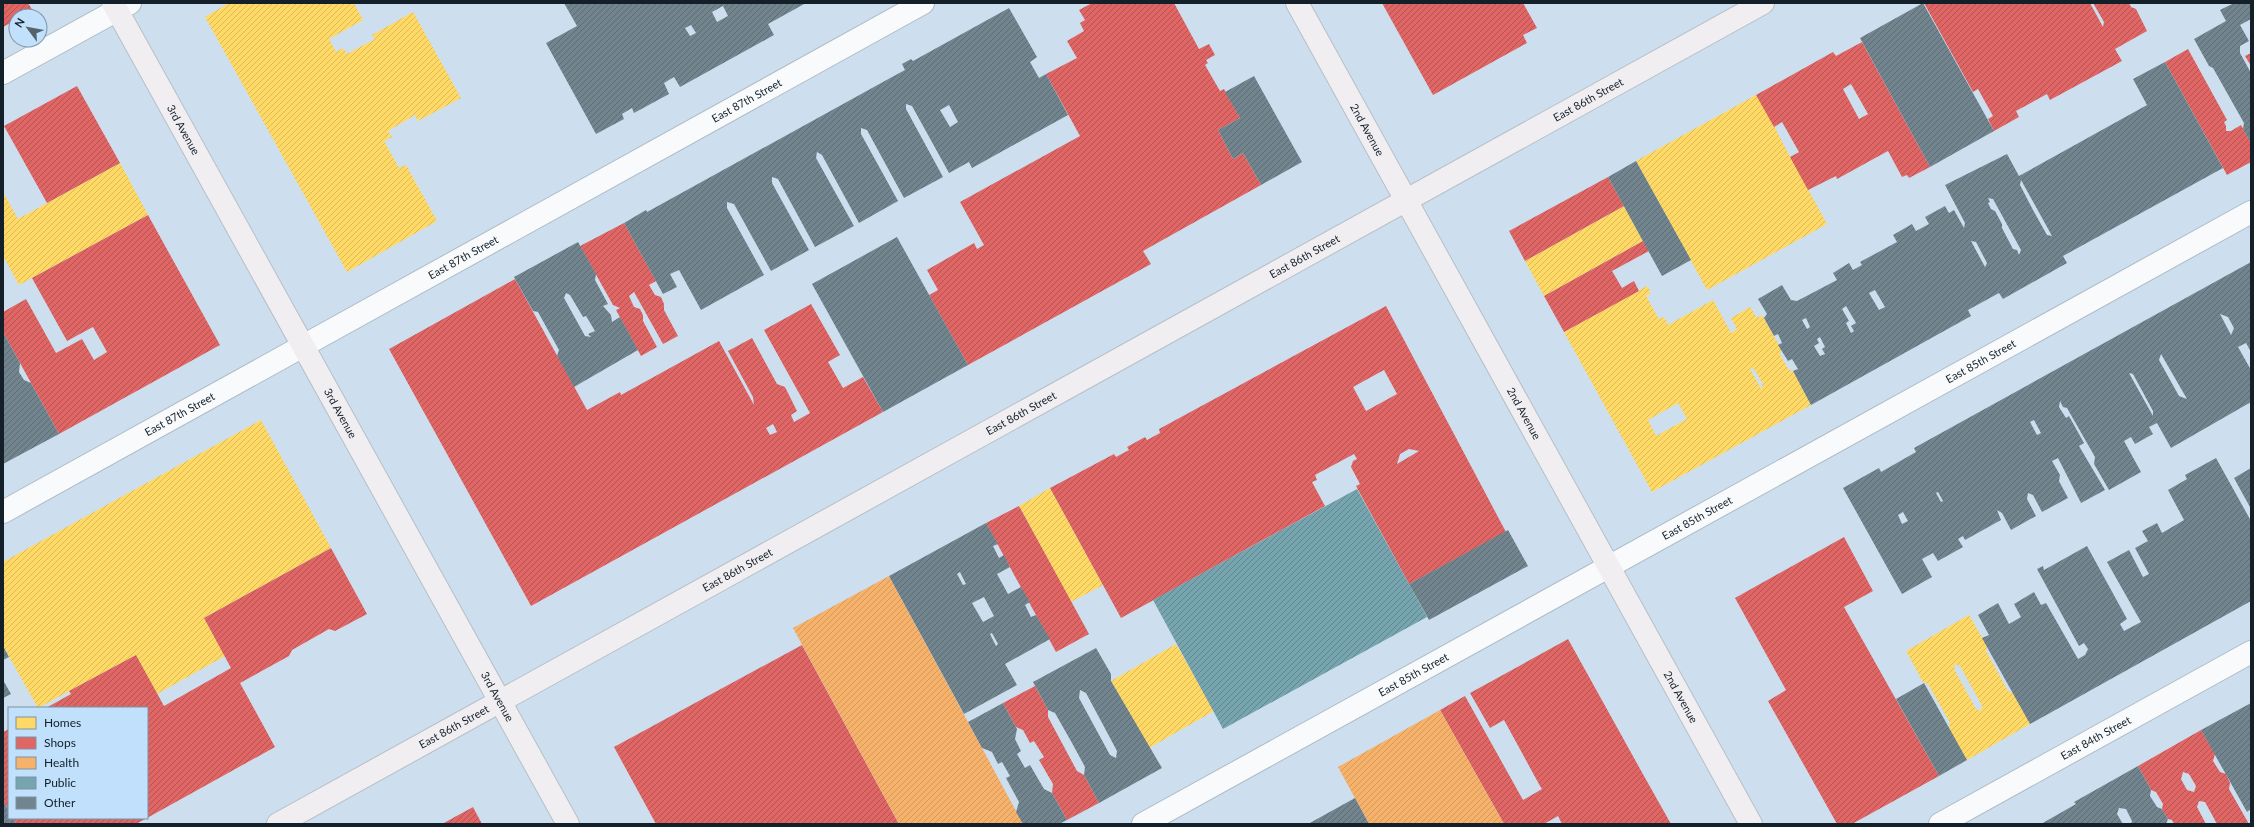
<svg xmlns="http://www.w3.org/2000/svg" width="2254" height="827" font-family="Lato,sans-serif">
  <defs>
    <pattern id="homes-hatch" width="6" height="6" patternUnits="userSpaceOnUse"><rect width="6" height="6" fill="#ffd966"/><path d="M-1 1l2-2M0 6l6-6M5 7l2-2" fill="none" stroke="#daba58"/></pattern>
    <pattern id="shops-hatch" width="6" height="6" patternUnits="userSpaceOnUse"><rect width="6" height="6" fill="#e06666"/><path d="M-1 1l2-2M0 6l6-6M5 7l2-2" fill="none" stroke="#b45354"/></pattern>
    <pattern id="health-hatch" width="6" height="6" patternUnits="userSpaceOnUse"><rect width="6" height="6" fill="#f6b26b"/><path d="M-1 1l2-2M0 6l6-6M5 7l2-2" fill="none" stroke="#d2995d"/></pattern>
    <pattern id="public-hatch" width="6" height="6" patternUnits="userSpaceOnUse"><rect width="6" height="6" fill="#76a5af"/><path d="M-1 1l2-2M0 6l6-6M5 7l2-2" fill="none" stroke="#60868e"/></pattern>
    <pattern id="building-hatch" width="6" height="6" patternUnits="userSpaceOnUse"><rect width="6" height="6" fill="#72858f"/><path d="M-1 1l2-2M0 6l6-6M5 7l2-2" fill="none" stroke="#5c6c75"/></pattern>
  </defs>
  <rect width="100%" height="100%" fill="#cddfee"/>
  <g fill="url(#homes-hatch)" fill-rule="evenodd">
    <polygon points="229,3 354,3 363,20 329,39 336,52 343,48 347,54 375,39 372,35 413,12 461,98 418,121 415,115 388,131 392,137 384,141 399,168 406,165 437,221 347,272 205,17"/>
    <polygon points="1756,95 1760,101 1769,96 1783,121 1774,126 1790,157 1800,153 1812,174 1803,180 1827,224 1707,290 1636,161"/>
    <polygon points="120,163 148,215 19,285 3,256 3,192 18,219"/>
    <polygon points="1624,206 1643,241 1544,296 1525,261"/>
    <path d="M1647,286L1651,293L1646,296L1659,319L1664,317L1668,325L1713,300L1731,333L1737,329L1731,318L1750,307L1757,318L1762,315L1781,349L1780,355L1789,370L1793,371L1811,405L1652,492L1564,332ZM1749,367L1754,369L1763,384L1761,389ZM1678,403L1687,419L1656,436L1648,420Z"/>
    <polygon points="261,420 331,548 204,618 225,656 157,694 136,655 38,708 3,646 3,562"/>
    <polygon points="1050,488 1103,585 1071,602 1019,506"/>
    <path d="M1969,615L1987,646L1986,651L2008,691L2013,693L2030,724L1967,760L1949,729L1950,723L1928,684L1923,682L1906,651ZM1955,664L1960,666L1982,706L1981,711L1976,709L1954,669Z"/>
    <polygon points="1176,644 1214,711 1149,748 1111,681"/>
  </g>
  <g fill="url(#shops-hatch)" fill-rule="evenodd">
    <polygon points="3,3 28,3 33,11 24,16 16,16 16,20 3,27"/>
    <polygon points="1092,3 1174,3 1199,49 1209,44 1215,55 1206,60 1208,63 1205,65 1220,91 1224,89 1240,118 1218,130 1233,159 1243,153 1261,185 1143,251 1151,264 968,365 929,295 938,290 927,270 974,243 977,249 984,245 960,202 1080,136 1046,74 1077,58 1067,41 1084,31 1080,23 1085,20 1079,10"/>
    <polygon points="1382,3 1523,3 1537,28 1523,35 1527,43 1433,95"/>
    <polygon points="1924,3 2090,3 2103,27 2104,22 2093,3 2129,3 2131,7 2136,9 2147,31 2115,49 2122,61 2050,100 2047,94 2016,111 2019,117 1994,131 1988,119 1993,116 1978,89 1973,92"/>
    <path d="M1862,42L1930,167L1909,178L1907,175L1902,177L1888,151L1837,179L1836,176L1808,190L1790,157L1799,152L1782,122L1774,127L1756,95L1833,52L1836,56ZM1851,84L1868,114L1859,119L1843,89Z"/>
    <polygon points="2188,49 2227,120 2224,122 2226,126 2226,131 2231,131 2241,125 2251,143 2251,162 2227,175 2165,62"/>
    <polygon points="2251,53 2251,66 2245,56"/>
    <polygon points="77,86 120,163 47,203 4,126"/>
    <polygon points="1608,177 1624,206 1525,261 1509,231"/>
    <polygon points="148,215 220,345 59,434 3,332 3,312 26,299 56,353 82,339 94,360 107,352 93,327 67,341 32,278"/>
    <polygon points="624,223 656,281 649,285 655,295 661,297 664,304 664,310 678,336 663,344 634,292 629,296 634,307 640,309 643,315 643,321 657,347 641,356 616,310 620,308 613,305 580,246"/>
    <polygon points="1643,241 1649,251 1612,271 1622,288 1634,281 1639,291 1564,332 1544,296"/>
    <path d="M515,279L587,410L620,392L621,395L719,341L754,405L753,397L728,351L752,338L777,384L785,387L797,411L791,415L794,422L810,413L764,330L811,304L840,355L828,362L843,388L863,377L883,412L531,606L389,349ZM773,424L777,432L770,435L766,428Z"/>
    <path d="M1386,306L1506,532L1409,584L1356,486L1360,484L1351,467L1353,461L1357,459L1354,454L1315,475L1317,480L1312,482L1325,506L1121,618L1050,488L1114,454L1116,457L1129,450L1127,447L1145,437L1147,440L1160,433L1159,429ZM1384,370L1397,394L1366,411L1353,387ZM1409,449L1419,451L1397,464L1400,454Z"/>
    <polygon points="1019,506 1089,634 1056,652 986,523"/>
    <polygon points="1844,537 1873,591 1844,607 1939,776 1852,824 1837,824 1768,701 1786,690 1735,598"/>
    <polygon points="331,548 367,614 335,631 329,629 292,650 289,656 240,683 275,747 147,818 147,708 46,708 71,694 69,691 136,655 164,706 231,668 204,618"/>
    <polygon points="1568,639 1644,776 1671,824 1562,824 1558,816 1544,824 1504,824 1440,710 1465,696 1523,800 1542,789 1540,786 1504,720 1490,728 1470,693"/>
    <polygon points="802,645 899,824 656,824 614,747"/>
    <polygon points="1035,686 1048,710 1048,717 1077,771 1084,775 1099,803 1067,820 1052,793 1053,784 1039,760 1044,757 1034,741 1030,743 1023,730 1016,727 1003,703"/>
    <polygon points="9,729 9,811 3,801 3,732"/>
    <path d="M2201,730L2215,754L2213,761L2220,772L2226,774L2230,783L2229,789L2249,824H2217L2205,802L2199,801L2197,807L2206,824H2174L2172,820L2168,819L2162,809L2163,804L2156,792L2151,790L2138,766ZM2183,772L2189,774L2196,786L2194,792L2187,790L2181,779Z"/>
    <polygon points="473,807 482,824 442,824"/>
    <polygon points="13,818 147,818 136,824 16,824"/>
  </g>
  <g fill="url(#health-hatch)">
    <polygon points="889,576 982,748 1023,824 899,824 793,628"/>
    <polygon points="1440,710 1504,824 1369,824 1338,767"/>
  </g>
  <polygon fill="url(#public-hatch)" points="1357,489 1427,617 1223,729 1153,600"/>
  <g fill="url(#building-hatch)" fill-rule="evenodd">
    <path d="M564,3H806L768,24L774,35L680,87L674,77L664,83L669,94L634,113L632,108L622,114L624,119L596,134L546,43L577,26ZM723,6L728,16L717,22L712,12ZM691,25L696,33L690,36L685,28Z"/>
    <polygon points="1923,3 1994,131 1930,167 1860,38"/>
    <polygon points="2234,3 2251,3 2251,19 2240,25 2249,41 2240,46 2240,53 2251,73 2251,143 2243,129 2244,123 2213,68 2209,66 2194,39 2226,21 2220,10"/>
    <path d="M1009,8L1037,57L1030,62L1039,78L1046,74L1068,115L972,168L969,162L949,173L912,106L906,104V109L943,177L904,198L867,130L861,128V134L898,201L859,223L822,155L817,152L816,158L854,226L815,247L778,179L772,177V183L809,250L771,271L734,204L727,202V208L764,275L701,310L679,270L670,274L677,287L663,294L624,223L646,210L647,212L892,77L905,70L902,64L911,59L913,61ZM949,105L958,122L950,127L940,110Z"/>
    <path d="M2165,62L2223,168L2063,256L2067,263L2003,299L1999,293L1968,310L1971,316L1811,405L1793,371L1798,369L1792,359L1788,361L1778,345L1782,343L1778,334L1774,336L1764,318L1767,314L1758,299L1782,285L1791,300L1797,301L1837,280L1833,273L1849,263L1853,270L1862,265L1860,262L1897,242L1893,235L1912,224L1916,231L1929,224L1925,217L1945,206L1949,213L1954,210L1964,228L1965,223L1945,185L2007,154L2019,176L2147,105L2133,79ZM2021,180L2052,236L2047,235L2033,210L2020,185ZM1988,198L1993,199L2021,250L2019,255L2017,250L2013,249L2002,228V224L1995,211L1991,209L1988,203L1990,202ZM1971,241L1976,242L1987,263L1985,267ZM1875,290L1885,307L1879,310L1869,293ZM1846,306L1856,323L1851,326L1854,331L1851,333L1846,323L1849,321L1842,309ZM1806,318L1810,327L1807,329L1802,320ZM1820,337L1825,347L1822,349L1825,354L1820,356L1814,346L1819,343L1817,339Z"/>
    <polygon points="1254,76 1302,162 1261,185 1243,153 1233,159 1218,130 1240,118 1225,92"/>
    <polygon points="1636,161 1691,260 1662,276 1608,177"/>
    <polygon points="897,237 968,365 883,412 812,284"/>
    <path d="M578,242L596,274L595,280L608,304L603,306L611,315L612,322L620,317L638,350L574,387L557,356L559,350L538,312L533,311L514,277ZM566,293L570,295L583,317L586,316L595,331L588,334L591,337L585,336L564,298Z"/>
    <path d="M2251,262V352L2246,343L2238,347L2251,370V402L2171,448L2157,423L2149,427L2153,434L2135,444L2131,437L2124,441L2141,472L2109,490L2094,464L2095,457L2067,408L2063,407L2060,401L2059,407L2066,418L2069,416L2084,443L2079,446L2105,490L2081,503L2058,458L2052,461L2060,475L2059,481L2068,498L2042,512L2033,495L2028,493L2027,499L2036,516L2011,530L2002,513L1997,510L2001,520L1965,540L1963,536L1958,539L1963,547L1938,561L1933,553L1922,559L1932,577L1902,594L1843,488L1879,468L1881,472L1916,452L1914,448ZM2220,314L2228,317L2234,328L2231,335ZM2161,354L2187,399L2179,396L2159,360ZM2129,373L2133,374L2153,411V416ZM2034,420L2041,433L2037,435L2030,422ZM1938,492L1943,501L1941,502L1936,493ZM1903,512L1908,521L1902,524L1898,515Z"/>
    <polygon points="3,332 20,363 19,372 24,380 31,383 59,434 3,464"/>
    <polygon points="2216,458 2251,521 2251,601 2030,724 1982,638 1989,635 1978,615 1998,603 2009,624 2021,617 2014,604 2034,592 2041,605 2046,603 2078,659 2085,655 2088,649 2084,643 2079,646 2037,569 2043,566 2044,570 2087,546 2127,619 2120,624 2124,631 2141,622 2107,562 2129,550 2143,577 2149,574 2135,548 2148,541 2142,531 2157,523 2162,533 2184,520 2168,490 2187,479 2185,475"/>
    <polygon points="2251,468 2251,509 2234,478"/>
    <path d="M986,523L998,544L993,546L999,558L1004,555L1010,567L997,574L1008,594L1021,587L1030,602L1025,605L1031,617L1036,615L1050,639L1005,664L1017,685L964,714L889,576ZM960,572L966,584L963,585L957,574ZM984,597L994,616L983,622L972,603ZM992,633L998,644L996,646L990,634Z"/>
    <polygon points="1508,530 1528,566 1429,620 1409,584"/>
    <polygon points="3,646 9,657 3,660"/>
    <path d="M1096,648L1111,674V681L1162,768L1099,803L1084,775L1085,767L1072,743L1055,713L1048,710L1033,682ZM1080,690L1086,693L1117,751L1116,758L1110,755L1079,698Z"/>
    <polygon points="3,680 11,694 3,698"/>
    <polygon points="1924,683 1967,760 1939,776 1896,699"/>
    <polygon points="1003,703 1017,729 1015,739 1021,751 1017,754 1025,768 1030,765 1044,789 1052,793 1067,820 1059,824 1023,824 1016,812 1019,802 1006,778 1010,776 1002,762 998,764 992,752 982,748 968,722"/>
    <polygon points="2251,703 2251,809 2247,812 2201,730"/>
    <polygon points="2138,766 2151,790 2150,796 2157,807 2162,809 2168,819 2166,824 2131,824 2132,821 2126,809 2119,808 2117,814 2123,824 2041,824 2076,804 2074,802"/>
    <polygon points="1355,798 1369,824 1308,824"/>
    <polygon points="3,801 9,811 9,818 13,818 16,824 3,824"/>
  </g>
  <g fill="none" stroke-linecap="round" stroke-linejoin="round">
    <defs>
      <g id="minor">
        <polyline points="3,73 130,3"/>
        <path id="s1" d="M3,512L923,3"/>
        <path id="s2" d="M1143,824L2251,212"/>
        <path id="s3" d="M1940,824L2251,652"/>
      </g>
      <g id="major">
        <path id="s4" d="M113,3L568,824"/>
        <path id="s5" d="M1297,3L1751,824"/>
        <path id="s6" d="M278,824L1763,3"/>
      </g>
    </defs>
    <use href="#minor" stroke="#adbbc6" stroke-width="24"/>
    <use href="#major" stroke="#b5bfc6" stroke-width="24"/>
    <use href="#minor" stroke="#f8fafc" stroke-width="22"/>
    <use href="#major" stroke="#f1eef1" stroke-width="22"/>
  </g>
  <g text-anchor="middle" stroke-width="4" stroke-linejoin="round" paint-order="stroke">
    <g font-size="11" fill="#131f29" stroke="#c0e0fb">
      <text dy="4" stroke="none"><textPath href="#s1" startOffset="850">East 87th Street</textPath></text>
      <text dy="4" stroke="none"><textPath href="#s6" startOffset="1497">East 86th Street</textPath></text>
      <text dy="4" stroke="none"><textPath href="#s4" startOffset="145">3rd Avenue</textPath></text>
      <text dy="4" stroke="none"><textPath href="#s5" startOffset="145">2nd Avenue</textPath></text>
      <text dy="4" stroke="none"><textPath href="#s1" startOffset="526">East 87th Street</textPath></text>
      <text dy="4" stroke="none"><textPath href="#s6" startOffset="1173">East 86th Street</textPath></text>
      <text dy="4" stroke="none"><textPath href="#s2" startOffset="957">East 85th Street</textPath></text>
      <text dy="4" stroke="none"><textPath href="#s4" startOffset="469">3rd Avenue</textPath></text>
      <text dy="4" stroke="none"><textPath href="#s1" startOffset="202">East 87th Street</textPath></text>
      <text dy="4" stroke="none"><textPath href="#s6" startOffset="849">East 86th Street</textPath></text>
      <text dy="4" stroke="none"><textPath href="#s5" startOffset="469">2nd Avenue</textPath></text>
      <text dy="4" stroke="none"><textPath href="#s2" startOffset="633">East 85th Street</textPath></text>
      <text dy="4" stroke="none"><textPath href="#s6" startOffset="525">East 86th Street</textPath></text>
      <text dy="4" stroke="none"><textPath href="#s2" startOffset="309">East 85th Street</textPath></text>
      <text dy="4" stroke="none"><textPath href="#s4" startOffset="793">3rd Avenue</textPath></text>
      <text dy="4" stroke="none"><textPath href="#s5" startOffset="793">2nd Avenue</textPath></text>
      <text dy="4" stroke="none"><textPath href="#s6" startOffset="201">East 86th Street</textPath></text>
      <text dy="4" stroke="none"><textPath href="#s3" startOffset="178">East 84th Street</textPath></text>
    </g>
  </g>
  <rect width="2254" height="827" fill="none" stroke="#131f29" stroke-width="8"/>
  <rect x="8" y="707" width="140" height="112" fill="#c0e0fb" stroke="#7b93a7"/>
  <rect x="16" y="717" width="20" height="12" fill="#ffd966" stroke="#7b93a7"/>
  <text x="44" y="727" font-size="12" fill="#131f29">Homes</text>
  <rect x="16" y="737" width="20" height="12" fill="#e06666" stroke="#7b93a7"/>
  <text x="44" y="747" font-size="12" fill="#131f29">Shops</text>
  <rect x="16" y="757" width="20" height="12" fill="#f6b26b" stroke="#7b93a7"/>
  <text x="44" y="767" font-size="12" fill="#131f29">Health</text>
  <rect x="16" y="777" width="20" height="12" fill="#76a5af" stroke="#7b93a7"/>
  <text x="44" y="787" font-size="12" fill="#131f29">Public</text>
  <rect x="16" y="797" width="20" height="12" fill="#72858f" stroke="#7b93a7"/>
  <text x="44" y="807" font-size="12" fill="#131f29">Other</text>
  <g transform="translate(28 28) rotate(302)"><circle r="19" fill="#c0e0fb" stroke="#7b93a7"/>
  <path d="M0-3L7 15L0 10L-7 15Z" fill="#54626e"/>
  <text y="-6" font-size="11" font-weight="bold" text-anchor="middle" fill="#131f29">N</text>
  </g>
</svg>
